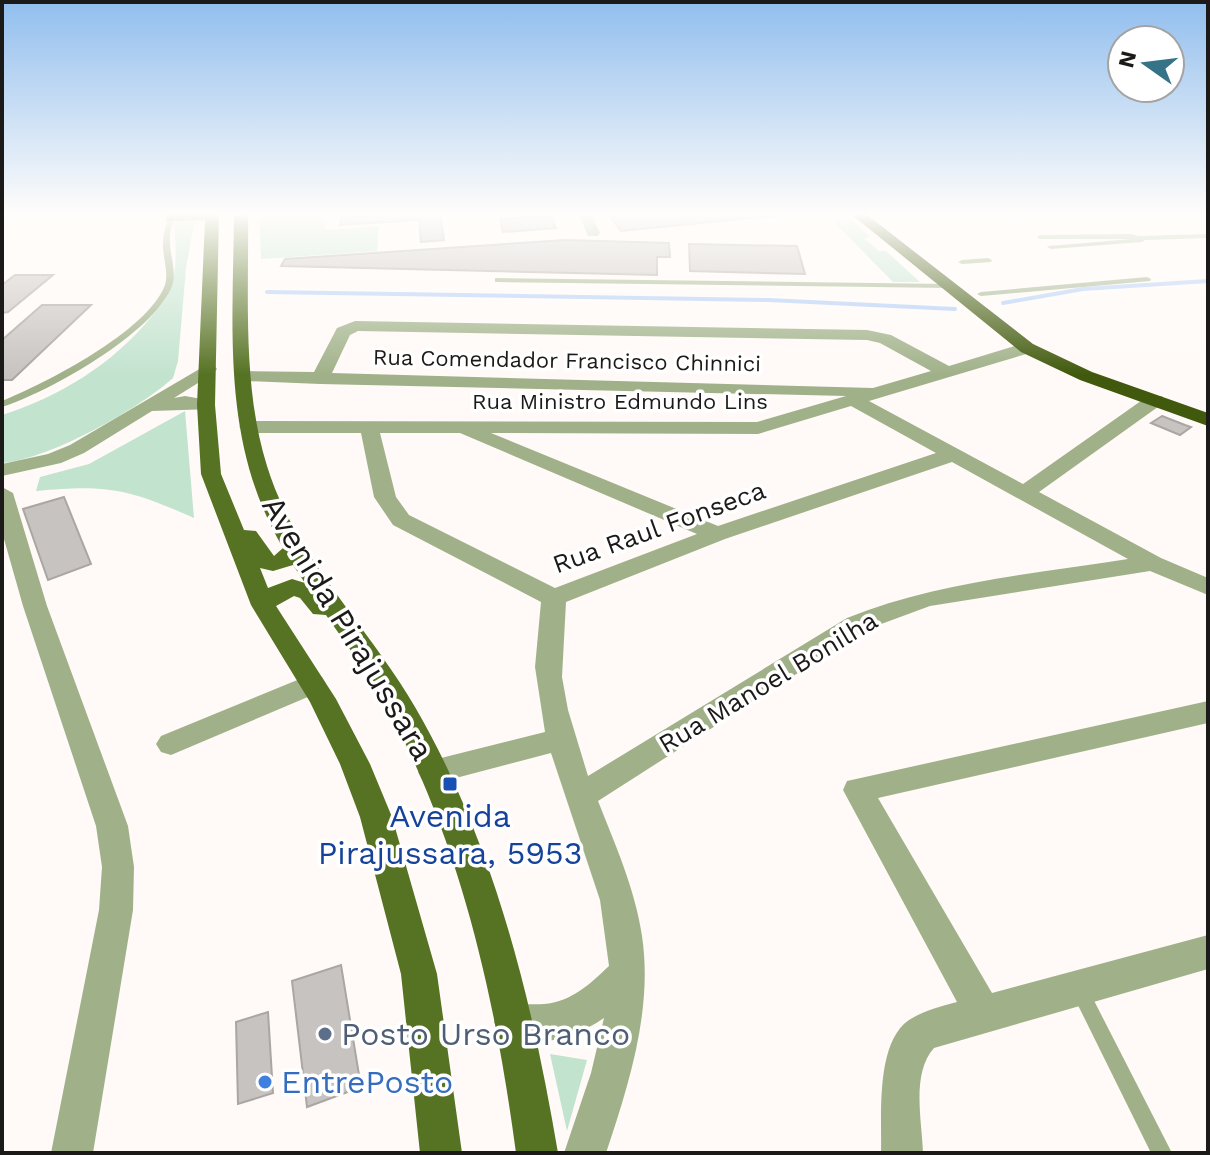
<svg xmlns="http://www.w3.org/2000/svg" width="1210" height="1155" font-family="'Work Sans',sans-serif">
  <rect width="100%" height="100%" fill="#fffaf7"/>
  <g fill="#c2e3ce">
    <polygon points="324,214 325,230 379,226 377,251 261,259 259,216"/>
    <path d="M195,218L186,268L178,361L173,378C137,410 50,459 2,463V415C59,397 113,364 151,317C157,309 166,301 169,292C178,270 176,247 174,224L182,219Z"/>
    <polygon points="849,218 870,237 864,238 879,251 886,251 920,282 893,282 831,219"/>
    <path d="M185,411L194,518C129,489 107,484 36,491L40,477L89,464Z"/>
    <polygon points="550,1054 587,1060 567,1131"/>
  </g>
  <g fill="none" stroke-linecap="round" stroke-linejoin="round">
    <g stroke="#b0ccf8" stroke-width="4">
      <polyline points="267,292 769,300 955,309"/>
      <polyline points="1003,303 1083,289 1208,281"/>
    </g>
  </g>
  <g fill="#c7c3c0" stroke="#aaa6a2" stroke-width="2">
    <polygon points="387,214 440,214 444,240 421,242 419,220 340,225 341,218"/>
    <polygon points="608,214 793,214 621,231"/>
    <polygon points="551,216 556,228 503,232 500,219"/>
    <polygon points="565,240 669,243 670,257 657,257 657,275 281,266 285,259"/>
    <polygon points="689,244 797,246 805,274 690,271"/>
    <polygon points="15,275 53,275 8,312 2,313 2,285"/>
    <polygon points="42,305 91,305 12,380 2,380 2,340"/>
    <polygon points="1162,416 1185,425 1191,427 1180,435 1151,423"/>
    <polygon points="64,497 91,564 48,580 23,509"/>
    <polygon points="341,965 361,1087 307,1107 292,981"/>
    <polygon points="268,1012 273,1093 238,1104 236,1022"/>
  </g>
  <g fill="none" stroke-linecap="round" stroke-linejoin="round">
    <g fill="#a0b189" fill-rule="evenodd">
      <path d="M171,216L174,218C172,226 169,234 170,242C170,256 177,272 172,286C154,333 49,392 2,407V401C46,383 148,331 165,285C169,271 162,256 163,242C163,234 166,226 168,218Z"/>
      <polygon points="1208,234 1208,238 1145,240 1142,242 1051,249 1047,247 1049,246 1132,239 1040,239 1037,237 1040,235 1131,234 1139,236"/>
      <polygon points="988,258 992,260 991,262 962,264 958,262 962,260"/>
      <polygon points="1147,277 1151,279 1150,281 981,296 977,294 981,292"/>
      <polygon points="495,278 948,284 952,286 948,288 498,282 495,282"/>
      <polygon points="1080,982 1086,985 1172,1153 1151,1153 1071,991 1074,985"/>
    </g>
    <g fill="#a0b189" fill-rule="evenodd">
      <polygon points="579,214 591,214 600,233 598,236 588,236"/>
      <path d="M355,321L867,330L891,335L949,366L1021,344H1033L1036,348L1033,352L869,401L1023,484L1148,396H1162L1164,400L1162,404L1039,492L1161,558L1208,578V595L1150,571L930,606L865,630L598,801C615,844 635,889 642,936C653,1009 629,1084 606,1153H564L591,1073L604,1018C573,1039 535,1050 500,1035L494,1022L500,1009C515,1002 528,1005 544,1004C571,1002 590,984 609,966L600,900L551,753L433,784L422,780L418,772L422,764L433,760L545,732L535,667L541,602L393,525L374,497L361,433H249L239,427L249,421L757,422L846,396L320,384L245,381L236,376L245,371L314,372L337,328ZM358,331L867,340L880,343L931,371L873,388L332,373L350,335ZM851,406L936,453L718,526L491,433L758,434ZM380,433H460L697,534L555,588L409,515L396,497ZM952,462L1128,559C1034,574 936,582 847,618L588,776L568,710L562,677L566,602L725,539Z"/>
      <polygon points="208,364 214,365 217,369 214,373 174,398 185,396 213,401 215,405 213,409 152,411 84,453 61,463 2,476 2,464 48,454 70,445"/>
      <polygon points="2,487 13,493 47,606 128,826 134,867 133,910 93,1153 51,1153 99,910 102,867 96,826 23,606 2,532"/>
      <polygon points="312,674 322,677 326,684 322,691 171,755 161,752 156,744 161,736"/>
      <path d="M1208,701V723L878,798L992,993L1208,935V969L934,1048C911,1074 922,1120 923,1153H881C882,1117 875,1043 909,1020C923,1011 941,1006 957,1002L843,790L847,781Z"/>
    </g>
    <path fill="#567223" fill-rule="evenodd" d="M171,214H219L215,405L221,474L244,530L256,531L274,556L283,548C221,443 233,331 234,214H248C249,297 242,386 267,466C295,557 368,626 415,707C494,843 532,999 558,1153H516C496,1003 463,852 392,717C373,681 349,648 326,615L313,614L300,598L294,596L276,606L336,699L370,764L392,817L437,974L462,1153H420L401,974L360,817L340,764L310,702L251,605L201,474L197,405L205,220L166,221V215ZM293,565L305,583L292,579L268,588L260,568L273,571Z"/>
    <polygon fill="#40590c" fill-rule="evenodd" points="851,214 866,214 1033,344 1092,372 1208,413 1208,426 1080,380 1021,352"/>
  </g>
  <linearGradient id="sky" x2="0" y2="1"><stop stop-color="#91beee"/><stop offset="0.57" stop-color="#fffdfb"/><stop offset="1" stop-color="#fffdfb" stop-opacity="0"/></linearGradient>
  <rect width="1210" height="375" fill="url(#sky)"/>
  <rect fill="#1a4fb4" stroke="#fff" stroke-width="3" x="442" y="776" width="16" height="16" rx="4"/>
  <circle fill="#5c6f8a" stroke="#fff" stroke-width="3" cx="325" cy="1034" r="8"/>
  <circle fill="#3f7fe0" stroke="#fff" stroke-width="3" cx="265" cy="1082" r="8"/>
  <g text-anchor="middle" stroke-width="7" stroke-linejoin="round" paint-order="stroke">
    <g font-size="22" fill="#1c1a19" stroke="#fff">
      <text transform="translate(567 360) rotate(1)" y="8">Rua Comendador Francisco Chinnici</text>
      <text x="620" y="409">Rua Ministro Edmundo Lins</text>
    </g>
    <g font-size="26" fill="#1c1a19" stroke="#fff">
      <text transform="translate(659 527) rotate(-20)" y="9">Rua Raul Fonseca</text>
      <text transform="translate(768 682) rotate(-31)" y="9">Rua Manoel Bonilha</text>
    </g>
    <g font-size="32" fill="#1c1a19" stroke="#fff">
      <text transform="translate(348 628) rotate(59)" y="11">Avenida Pirajussara</text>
    </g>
    <g font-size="32" fill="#164399" stroke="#fff">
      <text x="450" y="827">Avenida<tspan x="450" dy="37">Pirajussara, 5953</tspan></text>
    </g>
    <g font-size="32" fill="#4e5e75" stroke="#fff" text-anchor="start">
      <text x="341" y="1045">Posto Urso Branco</text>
    </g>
    <g font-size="32" fill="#366cbe" stroke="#fff" text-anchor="start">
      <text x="281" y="1093">EntrePosto</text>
    </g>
  </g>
  <rect width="1210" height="1155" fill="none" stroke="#1c1a19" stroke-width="8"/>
  <g transform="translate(1146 64) rotate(284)"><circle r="38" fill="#ffffff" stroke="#a4a3a3" stroke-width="2"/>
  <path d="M0-6L14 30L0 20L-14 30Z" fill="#357388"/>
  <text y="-12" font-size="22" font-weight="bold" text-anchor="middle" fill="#1c1a19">N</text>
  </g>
</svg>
